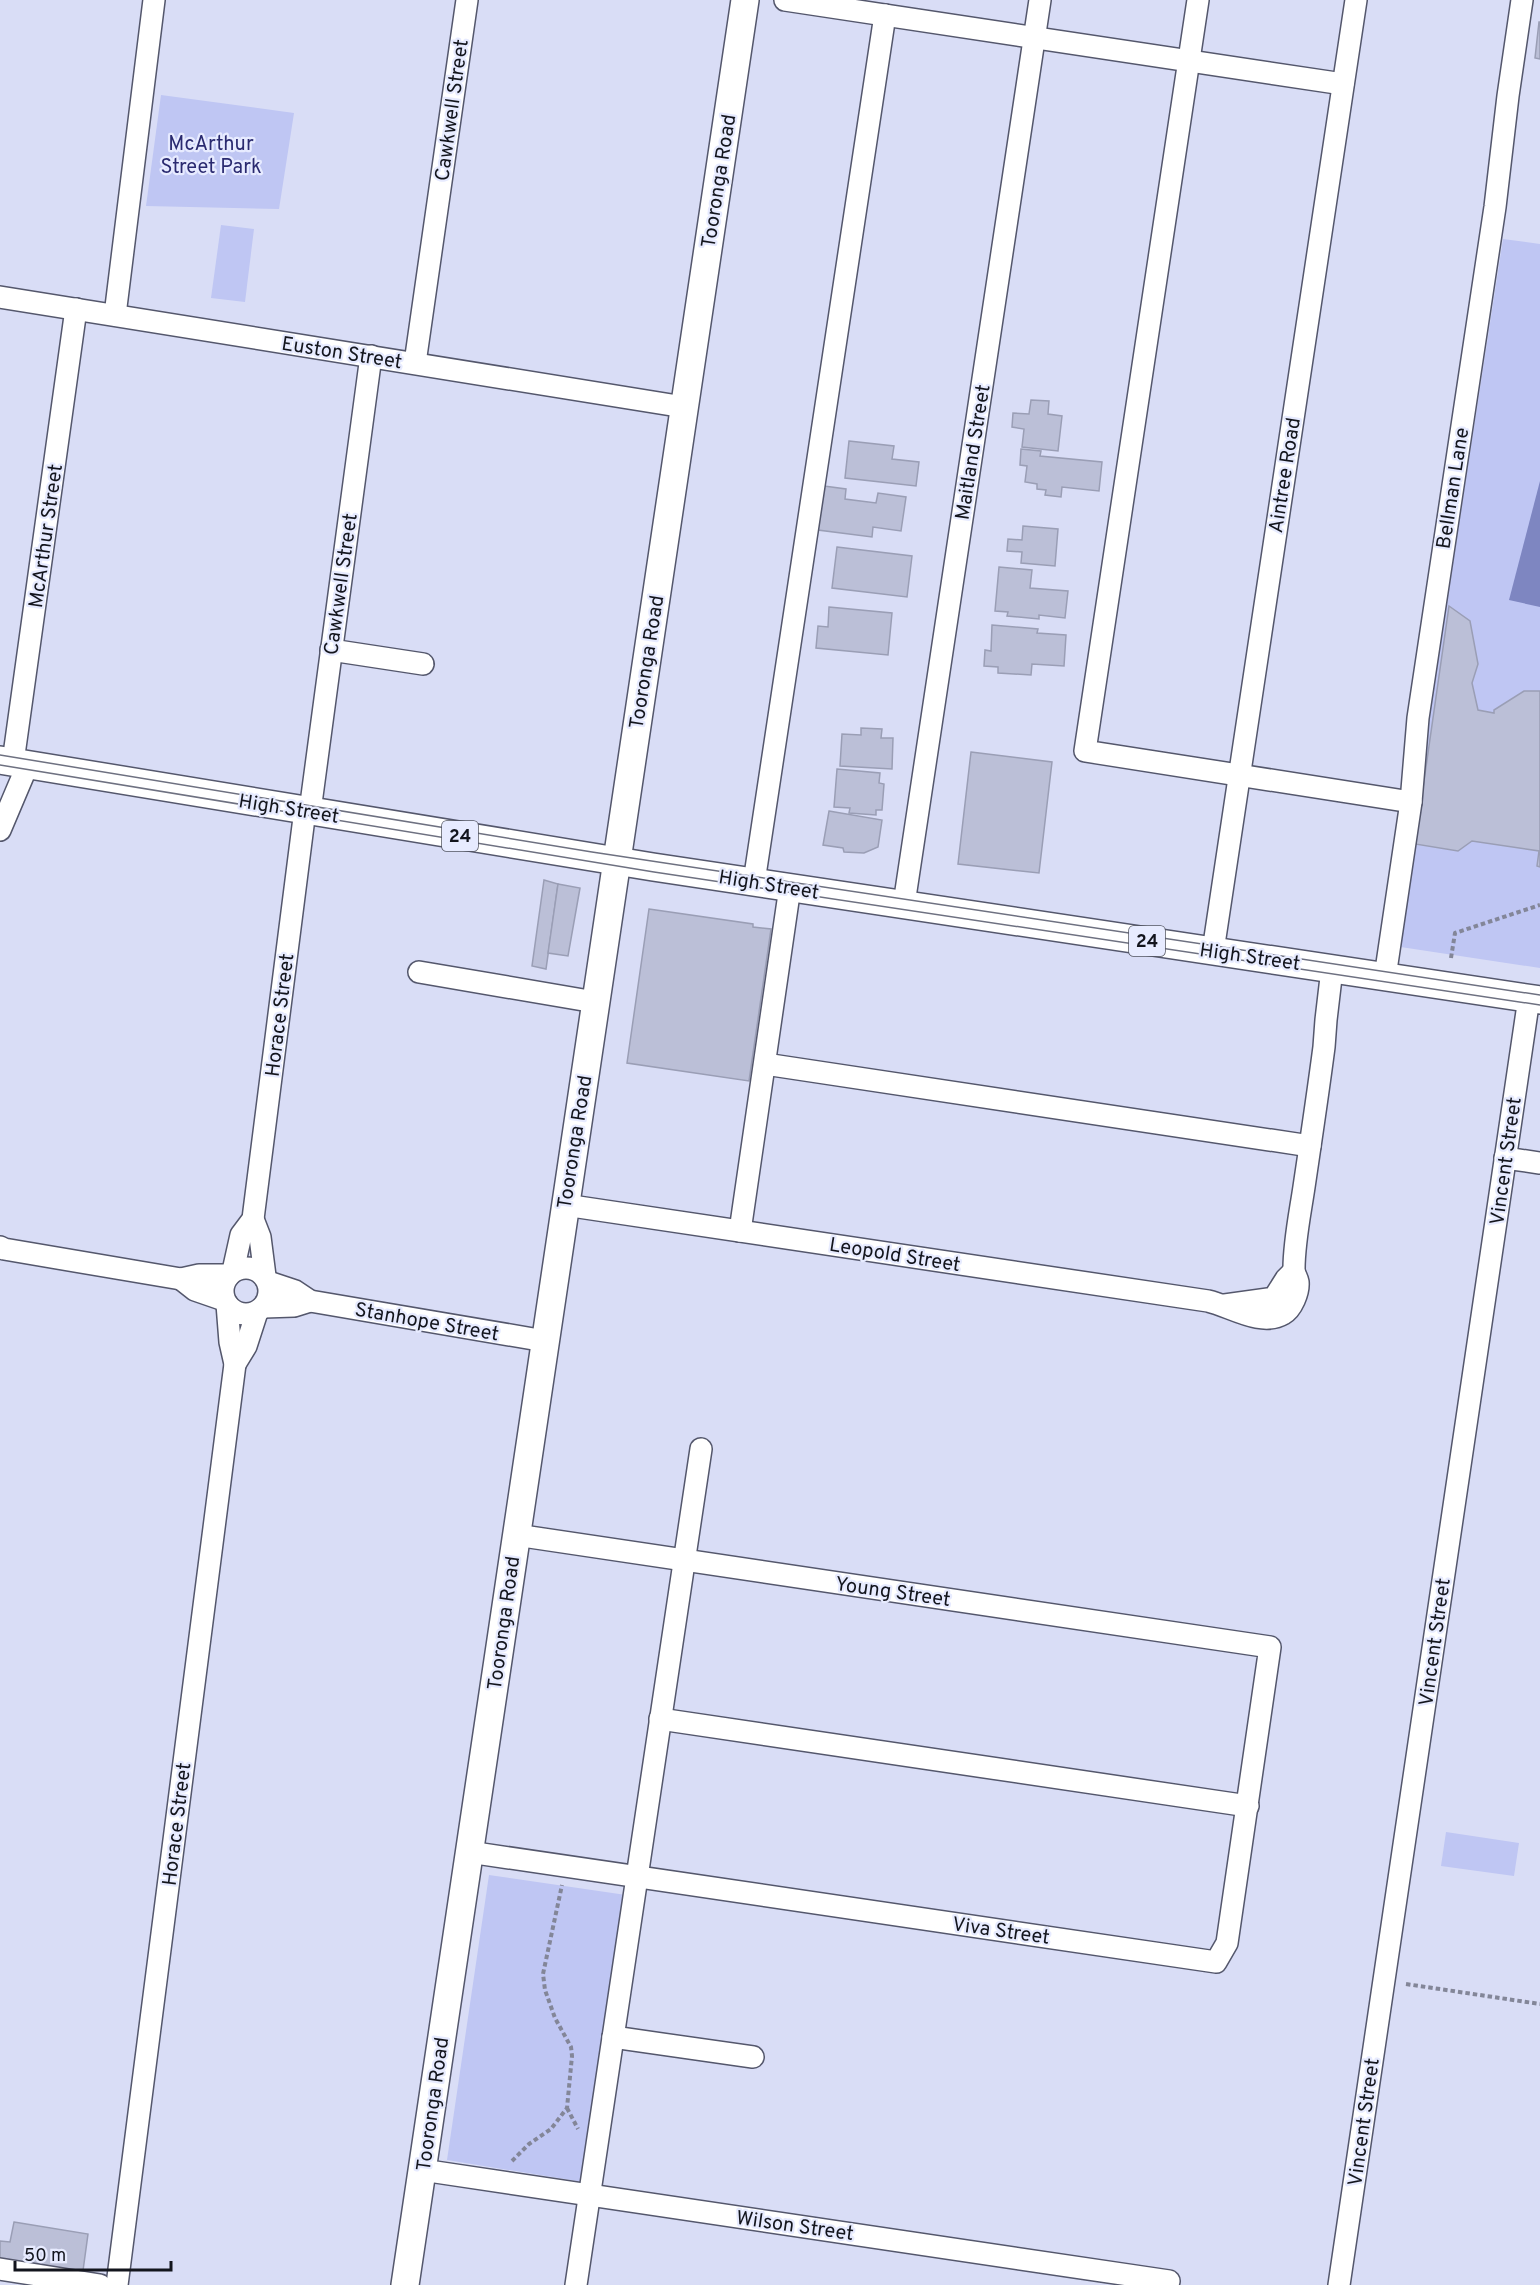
<svg xmlns="http://www.w3.org/2000/svg" width="1540" height="2285" font-family="Overpass,sans-serif">
  <rect width="100%" height="100%" fill="#d9ddf6"/>
  <g fill="#bfc6f3">
    <polygon points="161,95 294,113 279,209 146,206"/>
    <polygon points="221,225 254,229 245,302 211,298"/>
    <polygon points="1503,239 1540,244 1540,968 1394,946"/>
    <polygon points="1446,1832 1519,1843 1514,1876 1441,1866"/>
    <polygon points="489,1875 626,1895 583,2182 447,2160"/>
  </g>
  <polygon fill="#7e86c1" points="1540,481 1540,607 1509,600"/>
  <g fill="#bbbfd7" stroke="#9a9eb5" stroke-width="1.5">
    <polygon points="1539,22 1540,22 1540,59 1535,58"/>
    <polygon points="1031,400 1049,401 1048,414 1062,416 1058,451 1022,447 1024,429 1012,427 1013,413 1029,414"/>
    <polygon points="849,441 894,446 892,459 919,462 916,486 845,478"/>
    <polygon points="1021,449 1041,451 1040,456 1102,462 1099,491 1062,487 1061,497 1045,495 1046,490 1037,489 1037,484 1025,482 1027,466 1020,465"/>
    <polygon points="824,486 846,489 845,499 876,503 878,493 906,497 901,531 873,527 872,537 818,530"/>
    <polygon points="1023,526 1058,529 1055,566 1021,563 1022,552 1007,551 1008,539 1022,540"/>
    <polygon points="837,547 912,556 907,597 832,588"/>
    <polygon points="999,567 1032,570 1030,588 1068,591 1065,618 1039,615 1039,619 1007,616 1008,612 995,611"/>
    <polygon points="1449,606 1470,621 1478,664 1472,683 1478,710 1494,713 1494,710 1524,691 1540,691 1540,867 1537,866 1539,851 1472,841 1458,851 1415,844"/>
    <polygon points="829,607 892,613 888,655 816,648 818,626 828,627"/>
    <polygon points="992,625 1038,629 1037,633 1066,635 1064,666 1032,664 1031,675 998,673 998,667 984,666 985,650 991,651"/>
    <polygon points="861,728 882,729 881,738 893,738 892,769 840,766 842,734 861,735"/>
    <polygon points="971,752 1052,762 1039,873 958,864"/>
    <polygon points="837,769 880,773 879,783 884,784 882,810 876,810 876,815 849,813 850,808 834,807"/>
    <polygon points="829,811 882,820 878,847 864,853 844,852 843,848 823,845"/>
    <polygon points="544,880 558,884 546,969 532,966"/>
    <polygon points="558,884 580,888 568,956 548,953"/>
    <polygon points="649,909 753,924 753,927 771,929 749,1081 627,1063"/>
    <polygon points="14,2222 88,2234 82,2278 0,2265 0,2241 10,2242"/>
  </g>
  <g fill="none" stroke-linecap="round" stroke-linejoin="round">
    <defs>
      <g id="minor">
        <polyline points="785,0 1343,84"/>
        <polyline points="1198,0 1085,751 1411,802"/>
        <polyline points="0,297 684,407"/>
        <polyline points="115,315 154,0"/>
        <polyline points="415,363 467,0"/>
        <polyline points="331,650 423,664"/>
        <polyline points="13,762 76,309"/>
        <polyline points="310,811 371,356"/>
        <polyline points="0,830 28,764"/>
        <polyline points="754,882 885,15"/>
        <polyline points="904,904 1040,0"/>
        <polyline points="1213,951 1356,0"/>
        <polyline points="419,972 595,1002"/>
        <polyline points="1385,977 1411,802 1418,718 1495,207 1508,96 1522,0"/>
        <polyline points="765,1064 1310,1146"/>
        <polyline points="1505,1158 1540,1163"/>
        <path d="M565,1205L1208,1301C1230,1306 1261,1327 1283,1314C1292,1309 1299,1292 1298,1282C1297,1277 1294,1274 1294,1269C1294,1242 1300,1214 1304,1187C1311,1140 1318,1093 1324,1047L1326,1020L1332,969"/>
        <polyline points="253,1219 260,1237 265,1276"/>
        <polyline points="740,1231 790,887"/>
        <polyline points="0,1247 4,1249 181,1279 199,1275 229,1275"/>
        <circle cx="246" cy="1291" r="23"/>
        <polyline points="233,1271 241,1235 253,1219 254,1211 305,810"/>
        <polyline points="181,1279 195,1290 224,1300"/>
        <polyline points="268,1282 295,1291 310,1301 545,1341"/>
        <polyline points="1225,1305 1274,1298 1286,1279 1294,1271"/>
        <polyline points="264,1307 294,1306 310,1301"/>
        <polyline points="235,1364 246,1346 257,1312"/>
        <polyline points="660,1719 1248,1806"/>
        <polyline points="469,1852 1216,1962 1227,1943 1270,1647 516,1535"/>
        <polyline points="613,2037 753,2057"/>
        <polyline points="422,2170 1169,2281"/>
        <polyline points="0,2269 100,2285"/>
        <polyline points="117,2285 235,1364 230,1342 227,1304"/>
        <polyline points="576,2285 701,1449"/>
        <polyline points="1339,2285 1529,998"/>
      </g>
      <g id="major">
        <polyline points="0,760 653,867 1540,1000"/>
        <polyline points="405,2285 745,0"/>
      </g>
    </defs>
    <use href="#minor" stroke="#54576c" stroke-width="24"/>
    <use href="#major" stroke="#54576c" stroke-width="30"/>
    <g stroke="#838698" stroke-width="4" stroke-dasharray="4.5 3" stroke-linecap="butt">
      <polyline points="1451,958 1455,933 1540,905"/>
      <polyline points="1406,1984 1540,2004"/>
      <polyline points="567,2108 578,2129"/>
      <polyline points="512,2161 529,2144 551,2129 567,2108 572,2056 571,2047 555,2018 545,1990 543,1974 562,1885"/>
    </g>
    <use href="#minor" stroke="#fff" stroke-width="21"/>
    <use href="#major" stroke="#fff" stroke-width="27"/>
    <g stroke="#6e7181" stroke-width="1.5">
      <polyline points="0,755 592,852 1540,995"/>
      <polyline points="0,765 654,872 1540,1005"/>
    </g>
  </g>
  <g text-anchor="middle" stroke-width="4.5" stroke-linejoin="round" paint-order="stroke">
    <g fill="#e7ebff" stroke="#535561" stroke-width="1.5">
      <rect x="442" y="821" width="36" height="30" rx="4.5"/>
      <rect x="1129" y="926" width="36" height="30" rx="4.5"/>
    </g>
    <g font-size="18" font-weight="bold" fill="#13151d">
      <text x="460" y="842">24</text>
      <text x="1147" y="947">24</text>
    </g>
    <g font-size="20" fill="#13151d" stroke="#e7ebff">
      <text transform="translate(451 110) rotate(-82)" y="7">Cawkwell Street</text>
      <text transform="translate(718 181) rotate(-81)" y="7">Tooronga Road</text>
      <text transform="translate(342 352) rotate(9)" y="7">Euston Street</text>
      <text transform="translate(972 452) rotate(-81)" y="7">Maitland Street</text>
      <text transform="translate(1284 475) rotate(-81)" y="7">Aintree Road</text>
      <text transform="translate(1452 488) rotate(-81)" y="7">Bellman Lane</text>
      <text transform="translate(45 536) rotate(-82)" y="7">McArthur Street</text>
      <text transform="translate(340 584) rotate(-82)" y="7">Cawkwell Street</text>
      <text transform="translate(646 662) rotate(-81)" y="7">Tooronga Road</text>
      <text transform="translate(289 808) rotate(9)" y="7">High Street</text>
      <text transform="translate(769 884) rotate(9)" y="7">High Street</text>
      <text transform="translate(1250 956) rotate(8)" y="7">High Street</text>
      <text transform="translate(279 1015) rotate(-83)" y="7">Horace Street</text>
      <text transform="translate(574 1142) rotate(-81)" y="7">Tooronga Road</text>
      <text transform="translate(1505 1161) rotate(-82)" y="7">Vincent Street</text>
      <text transform="translate(895 1254) rotate(9)" y="7">Leopold Street</text>
      <text transform="translate(427 1321) rotate(10)" y="7">Stanhope Street</text>
      <text transform="translate(893 1591) rotate(8)" y="7">Young Street</text>
      <text transform="translate(503 1623) rotate(-82)" y="7">Tooronga Road</text>
      <text transform="translate(1434 1642) rotate(-82)" y="7">Vincent Street</text>
      <text transform="translate(176 1824) rotate(-83)" y="7">Horace Street</text>
      <text transform="translate(1001 1930) rotate(8)" y="7">Viva Street</text>
      <text transform="translate(432 2104) rotate(-82)" y="7">Tooronga Road</text>
      <text transform="translate(1363 2122) rotate(-82)" y="7">Vincent Street</text>
      <text transform="translate(795 2225) rotate(8)" y="7">Wilson Street</text>
    </g>
    <g font-size="20" fill="#2a2a70" stroke="#e7ebff">
      <text x="211" y="150">McArthur<tspan x="211" dy="23">Street Park</tspan></text>
    </g>
  </g>
  <path d="M15 2261v9h156v-9" fill="none" stroke="#13151d" stroke-width="3"/>
  <text x="24" y="2261" font-size="18" fill="#13151d" stroke="#e7ebff" stroke-width="4.5" paint-order="stroke">50 m</text>
</svg>
